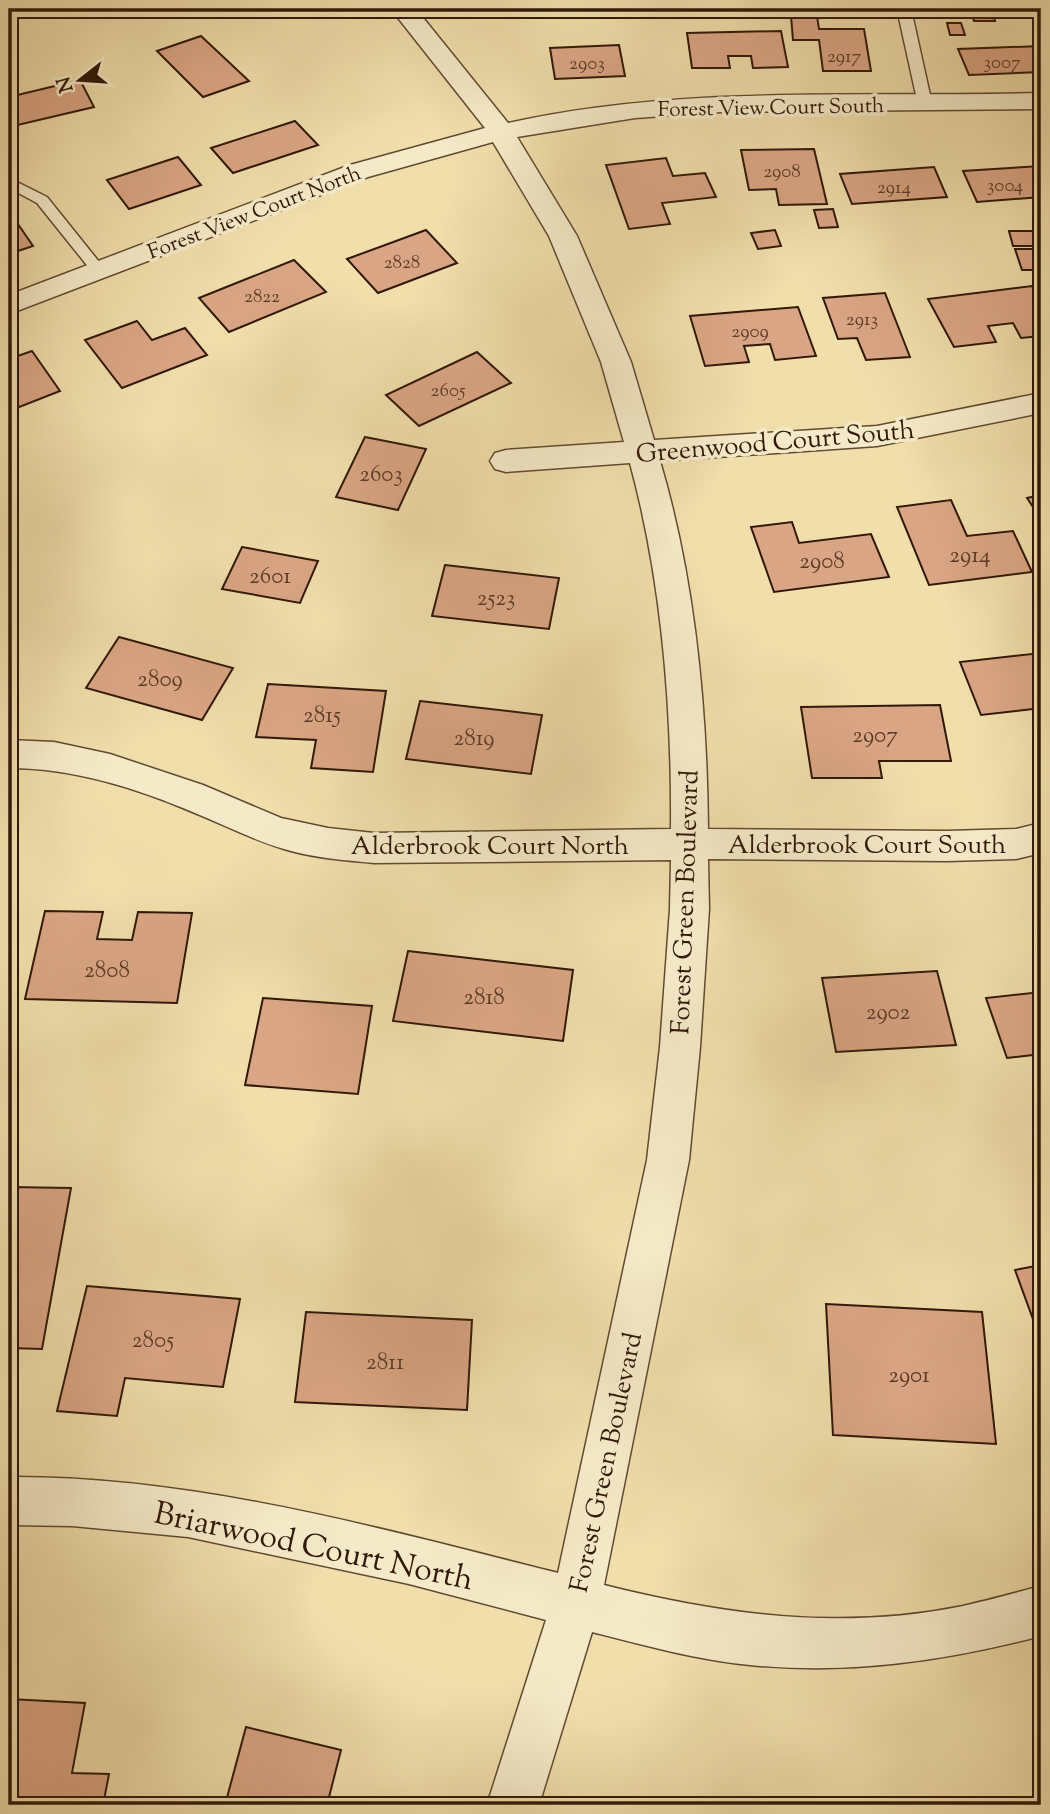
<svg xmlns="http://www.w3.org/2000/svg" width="1050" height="1814" font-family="'Sorts Mill Goudy',serif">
  <rect width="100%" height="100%" fill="#f0deab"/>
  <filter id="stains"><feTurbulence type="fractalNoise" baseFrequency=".00286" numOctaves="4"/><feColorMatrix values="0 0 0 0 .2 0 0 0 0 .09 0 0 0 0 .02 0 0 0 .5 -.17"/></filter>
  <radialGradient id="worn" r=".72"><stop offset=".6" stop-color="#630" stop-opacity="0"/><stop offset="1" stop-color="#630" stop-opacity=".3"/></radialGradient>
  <g fill="#daa584" stroke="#311909" stroke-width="2">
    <polygon points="970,10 992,10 995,21 974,21"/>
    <polygon points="791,16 817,16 819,29 864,29 871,71 823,71 819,40 793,40"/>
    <polygon points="947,23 961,23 965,35 950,35"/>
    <polygon points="781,31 788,67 753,68 751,56 728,56 730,68 692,68 687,33"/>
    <polygon points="201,36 249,81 203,97 157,51"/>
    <polygon points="619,45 625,76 555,79 550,48"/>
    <polygon points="1041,46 1041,72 969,75 958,49"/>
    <polygon points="80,80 94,107 9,127 9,97"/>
    <polygon points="295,121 318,145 233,173 211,148"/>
    <polygon points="814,149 827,204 779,205 776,189 749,190 741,150"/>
    <polygon points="178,157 201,185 129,209 107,180"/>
    <polygon points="666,158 673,176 705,173 716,197 662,203 670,224 629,229 606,165"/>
    <polygon points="1041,166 1041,197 977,202 963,171"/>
    <polygon points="934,167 947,197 852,204 840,174"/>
    <polygon points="833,209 838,227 819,228 814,210"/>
    <polygon points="9,211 33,246 9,254"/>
    <polygon points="426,230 457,263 378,293 347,259"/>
    <polygon points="775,230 781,246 758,249 751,233"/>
    <polygon points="1009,231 1035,231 1039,246 1013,246"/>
    <polygon points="1015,249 1039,249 1041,270 1022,270"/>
    <polygon points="294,260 326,292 229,332 199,298"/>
    <polygon points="1032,286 1041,301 1041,336 1021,338 1013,323 988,326 996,342 954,347 928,299"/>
    <polygon points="885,293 910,357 866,360 857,338 838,339 823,298"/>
    <polygon points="798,307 816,356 775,360 770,344 744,346 749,362 705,366 690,316"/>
    <polygon points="137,321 152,340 185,328 207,355 122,388 85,340"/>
    <polygon points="32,351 60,391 9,411 9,359"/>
    <polygon points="477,352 511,383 419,426 386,395"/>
    <polygon points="365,437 426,449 398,510 336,497"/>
    <polygon points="1041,495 1041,519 1027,498"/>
    <polygon points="951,500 967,536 1013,531 1032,572 929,585 897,507"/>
    <polygon points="792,522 799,543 871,534 889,577 774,592 751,527"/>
    <polygon points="242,547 318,561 300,603 222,589"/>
    <polygon points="445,565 559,578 549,629 432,616"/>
    <polygon points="119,637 233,668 202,720 86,688"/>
    <polygon points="1041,653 1041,708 981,715 960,662"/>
    <polygon points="268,684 386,691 373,772 311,768 316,740 256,737"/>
    <polygon points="420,701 542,715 531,774 406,759"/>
    <polygon points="940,705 951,761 879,761 882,778 812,778 801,707"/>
    <polygon points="45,911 103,912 97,939 132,940 138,912 192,913 177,1003 25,999"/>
    <polygon points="408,951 573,970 563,1041 393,1021"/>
    <polygon points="937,971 956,1045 836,1052 822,978"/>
    <polygon points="1041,992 1041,1054 1007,1058 986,998"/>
    <polygon points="263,998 372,1006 358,1094 245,1085"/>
    <polygon points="9,1187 71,1188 42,1349 9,1348"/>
    <polygon points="1041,1265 1041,1341 1015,1270"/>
    <polygon points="87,1286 240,1299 223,1387 125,1378 117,1416 57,1411"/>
    <polygon points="826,1304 982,1312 996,1444 833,1435"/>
    <polygon points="306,1312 472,1320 467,1410 295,1402"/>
    <polygon points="9,1699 85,1703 72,1773 109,1774 103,1805 9,1805"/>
    <polygon points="246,1727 341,1750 327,1805 225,1805"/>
  </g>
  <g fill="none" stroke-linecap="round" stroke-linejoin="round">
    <defs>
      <g id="service">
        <polygon points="897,9 911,9 932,104 930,107 925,108 918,104"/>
        <polygon points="9,178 47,197 104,268 107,271 104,274 94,274 37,203 9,188"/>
      </g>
      <path id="minor" d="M391,9H416L508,123C683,84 864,98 1041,93V109L721,112L635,118L517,137L577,236L631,362L654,440L877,426L1041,393V413L877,446L660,461C695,579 707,706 708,829L947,831L1016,829L1041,823V853L1016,859L947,861L708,859L709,909L700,1047L689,1160L604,1585C723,1615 841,1631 963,1606C989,1600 1015,1593 1041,1586V1636C945,1661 850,1675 750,1665C696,1660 644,1645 592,1632L539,1805H487L546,1620L409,1584L188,1537L72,1526L9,1525V1477C195,1476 378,1528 558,1573L647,1160L660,1047L670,909L671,860L374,863C344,860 313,858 284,849C253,840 225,825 195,813C136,788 73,768 9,768V740L54,742L110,754L203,785L281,818L328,828L374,833L671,829C672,708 662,581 630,463L506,472L495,469L490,461L495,453L506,450L624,442L601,362L549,236L493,142L368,177L9,314V295L350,165L485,128Z"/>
    </defs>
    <use href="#service" stroke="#614a32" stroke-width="3"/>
    <use href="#minor" stroke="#614a32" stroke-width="3"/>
    <use href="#service" fill="#f5eac8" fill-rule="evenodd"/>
    <use href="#minor" fill="#f5eac8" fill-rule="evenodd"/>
  </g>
  <g text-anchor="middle" stroke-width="7" stroke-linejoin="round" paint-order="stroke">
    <g font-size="19" fill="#5b3c28">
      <text x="844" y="62">2917</text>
      <text x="1002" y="68">3007</text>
      <text x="587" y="69">2903</text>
      <text x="782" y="177">2908</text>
      <text x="1005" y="191">3004</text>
      <text x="894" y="193">2914</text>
      <text x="402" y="268">2828</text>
      <text x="262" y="302">2822</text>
      <text x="862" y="325">2913</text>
      <text x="750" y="337">2909</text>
      <text x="448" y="396">2605</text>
    </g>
    <g font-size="21" fill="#311909" stroke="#f5eac8">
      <text transform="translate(771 107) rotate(-1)" y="7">Forest View Court South</text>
      <text transform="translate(254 212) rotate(-21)" y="7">Forest View Court North</text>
    </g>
    <g font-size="23" fill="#5b3c28">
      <text x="381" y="481">2603</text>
      <text x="970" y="562">2914</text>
      <text x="822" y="568">2908</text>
      <text x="270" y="583">2601</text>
      <text x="496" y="605">2523</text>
      <text x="160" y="686">2809</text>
      <text x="322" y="722">2815</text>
      <text x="875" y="742">2907</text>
      <text x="474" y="745">2819</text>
      <text x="107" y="977">2808</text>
      <text x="484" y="1004">2818</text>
      <text x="888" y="1019">2902</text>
      <text x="153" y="1347">2805</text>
      <text x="385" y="1369">2811</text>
      <text x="909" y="1382">2901</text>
    </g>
    <g font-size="26" fill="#311909" stroke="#f5eac8">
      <text transform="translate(775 441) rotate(-5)" y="9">Greenwood Court South</text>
      <text x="867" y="853">Alderbrook Court South</text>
      <text x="490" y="854">Alderbrook Court North</text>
      <text transform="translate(684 902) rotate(-88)" y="9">Forest Green Boulevard</text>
      <text transform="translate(605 1462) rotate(-78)" y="9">Forest Green Boulevard</text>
    </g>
    <g font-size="32" fill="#311909" stroke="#f5eac8">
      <text transform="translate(314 1545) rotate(12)" y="11">Briarwood Court North</text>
    </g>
  </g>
  <rect width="1050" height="1814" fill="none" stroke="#f0deab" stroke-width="35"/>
  <rect x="10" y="10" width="1029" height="1793" fill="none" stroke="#311909" stroke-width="3.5"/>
  <rect x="18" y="18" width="1015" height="1779" fill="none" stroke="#311909" stroke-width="2"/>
  <g transform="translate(80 80) rotate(253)" stroke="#f5eac8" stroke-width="5" paint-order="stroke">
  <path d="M0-5L12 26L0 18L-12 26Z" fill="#311909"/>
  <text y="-10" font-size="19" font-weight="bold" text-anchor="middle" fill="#311909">N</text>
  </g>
  <rect width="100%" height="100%" filter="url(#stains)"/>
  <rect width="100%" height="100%" fill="url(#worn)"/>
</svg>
